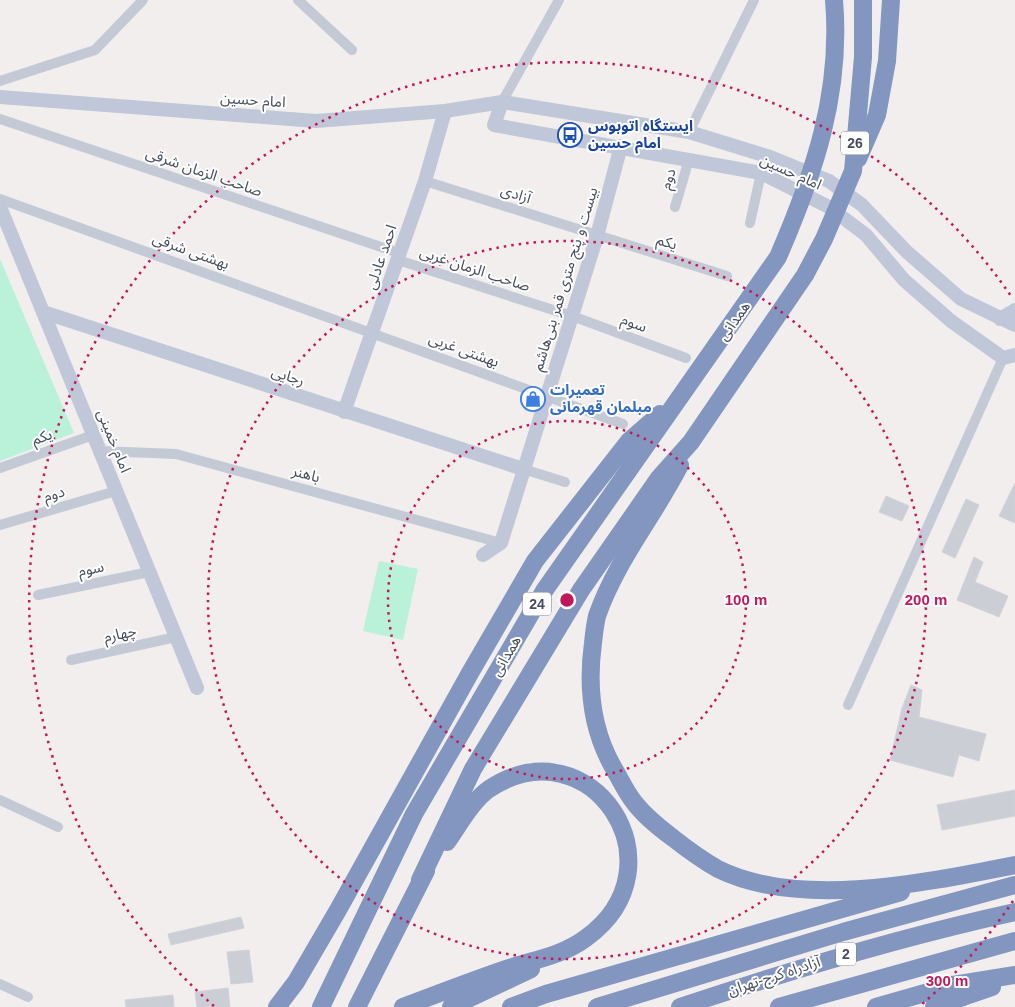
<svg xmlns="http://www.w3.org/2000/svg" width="1015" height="1007" font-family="Arial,'Noto Sans Arabic',sans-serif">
  <rect width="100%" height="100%" fill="#f1eeed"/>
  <g fill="#b9f2d8">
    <polygon points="0,259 74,433 0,461"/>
    <polygon points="379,561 418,569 403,640 363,631"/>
  </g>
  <g fill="#ccced6" stroke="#d1d2da">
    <polygon points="1015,483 1015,523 999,516"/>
    <polygon points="886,496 909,506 902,521 879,512"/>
    <polygon points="966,499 979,505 955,558 942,552"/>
    <polygon points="974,557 983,562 975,582 1008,596 999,617 957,600"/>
    <polygon points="911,685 922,690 919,717 986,734 979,761 959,755 953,777 890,760 902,708"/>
    <polygon points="1015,790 1015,816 942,830 937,805"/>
    <polygon points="241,917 244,928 171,945 168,934"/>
    <polygon points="249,950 253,982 231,984 227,952"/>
    <polygon points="228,988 230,1007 197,1007 195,992"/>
    <polygon points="173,995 174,1007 126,1007 125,1000"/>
  </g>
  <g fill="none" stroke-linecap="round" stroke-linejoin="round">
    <g stroke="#c3cad6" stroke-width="10">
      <polyline points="298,0 352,50"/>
      <polyline points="0,81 95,50 143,0"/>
      <polyline points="502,102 559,0"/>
      <polyline points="0,119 399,253"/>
      <polyline points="689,132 754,0"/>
      <polyline points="425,181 727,276"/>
      <polyline points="0,199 623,424"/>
      <polyline points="675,207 689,159"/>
      <polyline points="750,223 761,173"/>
      <polyline points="398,260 572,316 686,358"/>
      <polyline points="100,451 176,454 501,543"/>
      <polyline points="0,468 93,435"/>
      <polyline points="523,469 565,482"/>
      <polyline points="0,525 116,491"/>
      <polyline points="38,595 149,572"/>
      <polyline points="71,660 176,637"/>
      <polyline points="848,705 1003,358"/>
      <polyline points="0,800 58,827"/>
      <polyline points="0,984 28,997"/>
    </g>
    <g stroke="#bfc7d8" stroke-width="14">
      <polyline points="0,97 316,121 445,111 502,102 689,132 770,157 829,181 862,205 907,252 961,299 1015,325"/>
      <polyline points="502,102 494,125 761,173 829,207 866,235 904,280 951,321 1003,358 1015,355"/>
      <polyline points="0,207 197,688"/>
      <polyline points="43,312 523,469"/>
      <polyline points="1000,319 1015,310"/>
      <polyline points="344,412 425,181 445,111"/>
      <polyline points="483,555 501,543 597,236 621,146"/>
    </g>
    <g stroke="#8296c0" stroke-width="18">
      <polyline points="858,159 877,115 887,61 891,0"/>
      <path d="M680,465C654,516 616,561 597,616C595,624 594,634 593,643C587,687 591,728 613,767C619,777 624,788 631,798C642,814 657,826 673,838C687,849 702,860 718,869C801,910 928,882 1015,865"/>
      <polyline points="420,880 473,769 581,590 659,478 691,442 805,275 824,239 853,171 863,57 863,0"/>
      <polyline points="277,1007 296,982 338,910 470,673 535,561 629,441 660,414"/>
      <path d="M321,1007L414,814L544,591L778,257C814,174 842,93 834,0"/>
      <polyline points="357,1007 426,871"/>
      <path d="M403,1007C437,994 471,981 506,969C533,960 562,956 586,938C686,866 591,722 489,789C472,801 459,825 447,842"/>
      <polyline points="451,1007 531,969"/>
      <polyline points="511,1007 546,994 901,892"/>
      <polyline points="597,1007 843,932 1015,885"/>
      <path d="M680,1007C791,970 901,937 1015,912"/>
      <polyline points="779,1007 1015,941"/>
      <polyline points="876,1007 953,985 1015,975"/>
      <polyline points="934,1007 992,987"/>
    </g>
  </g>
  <g fill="none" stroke="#c2185b" stroke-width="2.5" stroke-dasharray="2.5 5">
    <circle cx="567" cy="600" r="179"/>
    <circle cx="567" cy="600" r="359"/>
    <path d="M1013 901A538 538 0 0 1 920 1006M214 1006A538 538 0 1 1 1013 299"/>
  </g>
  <defs>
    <symbol id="bus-ring" viewBox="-11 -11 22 22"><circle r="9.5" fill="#fff" stroke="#1a4fb4" stroke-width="1.5"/><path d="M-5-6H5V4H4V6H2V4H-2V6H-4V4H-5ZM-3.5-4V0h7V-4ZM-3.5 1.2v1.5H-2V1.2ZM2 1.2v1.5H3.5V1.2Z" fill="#1a4fb4"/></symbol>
    <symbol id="shop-ring" viewBox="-11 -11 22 22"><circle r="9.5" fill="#fff" stroke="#3f7fe0" stroke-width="1.5"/><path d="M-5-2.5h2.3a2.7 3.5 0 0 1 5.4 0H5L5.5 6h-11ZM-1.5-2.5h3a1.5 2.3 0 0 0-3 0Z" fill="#3f7fe0"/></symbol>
  </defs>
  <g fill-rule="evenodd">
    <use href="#bus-ring" x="556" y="121" width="28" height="28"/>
    <use href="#shop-ring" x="519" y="385" width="28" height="28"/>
  </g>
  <g text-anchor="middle" stroke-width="4" stroke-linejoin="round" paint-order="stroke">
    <g fill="#fff" stroke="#7d828d" stroke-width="1">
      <rect x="841" y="131.5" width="28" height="23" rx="4"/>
      <rect x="523" y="592.5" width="28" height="23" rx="4"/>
      <rect x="836" y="942.5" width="20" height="23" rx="4"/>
    </g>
    <g font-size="14" font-weight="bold" fill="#454d5c">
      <text x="855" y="148">26</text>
      <text x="537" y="609">24</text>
      <text x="846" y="959">2</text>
    </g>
    <g font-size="15" fill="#454d5c" stroke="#fff">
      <text transform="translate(253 100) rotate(4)" y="5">امام حسین</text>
      <text transform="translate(204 172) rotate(19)" y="5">صاحب الزمان شرقی</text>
      <text transform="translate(791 172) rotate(24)" y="5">امام حسین</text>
      <text transform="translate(668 179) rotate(-73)" y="5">دوم</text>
      <text transform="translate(516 194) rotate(18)" y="5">آزادی</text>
      <text transform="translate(667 242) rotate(17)" y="5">یکم</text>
      <text transform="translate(191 251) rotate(20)" y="5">بهشتی شرقی</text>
      <text transform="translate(381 257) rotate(-71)" y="5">احمد عادلی</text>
      <text transform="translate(475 269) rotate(18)" y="5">صاحب الزمان غربی</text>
      <text transform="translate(565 279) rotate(-73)" y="5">بیست و پنج متری قمر بنی‌هاشم</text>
      <text transform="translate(734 321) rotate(-55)" y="5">همدانی</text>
      <text transform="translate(634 323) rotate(20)" y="5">سوم</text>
      <text transform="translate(464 350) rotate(20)" y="5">بهشتی غربی</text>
      <text transform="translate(288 376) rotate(18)" y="5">رجایی</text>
      <text transform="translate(42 437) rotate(-19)" y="5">یکم</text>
      <text transform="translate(114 441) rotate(68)" y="5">امام خمینی</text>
      <text transform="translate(306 474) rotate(15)" y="5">باهنر</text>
      <text transform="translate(54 494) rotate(-16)" y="5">دوم</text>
      <text transform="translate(91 569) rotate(-12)" y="5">سوم</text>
      <text transform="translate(120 634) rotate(-12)" y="5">چهارم</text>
      <text transform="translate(506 656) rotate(-60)" y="5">همدانی</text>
      <text transform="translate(774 976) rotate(-18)" y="5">آزادراه کرج-تهران</text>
    </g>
    <g font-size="15" font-weight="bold" fill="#164399" stroke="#fff" text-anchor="start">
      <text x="588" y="131">ایستگاه اتوبوس<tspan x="588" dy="17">امام حسین</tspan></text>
    </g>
    <g font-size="15" font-weight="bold" fill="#366cbe" stroke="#fff" text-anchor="start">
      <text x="550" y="395">تعمیرات<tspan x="550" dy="17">مبلمان قهرمانی</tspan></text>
    </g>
  </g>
  <circle cx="567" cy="600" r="8" fill="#c2185b" stroke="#fff" stroke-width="2.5"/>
  <g font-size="15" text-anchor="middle" font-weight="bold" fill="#c2185b" stroke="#fff" stroke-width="4" stroke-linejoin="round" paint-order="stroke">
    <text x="746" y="605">100 m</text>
    <text x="926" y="605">200 m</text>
    <text x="947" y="986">300 m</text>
  </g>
</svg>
